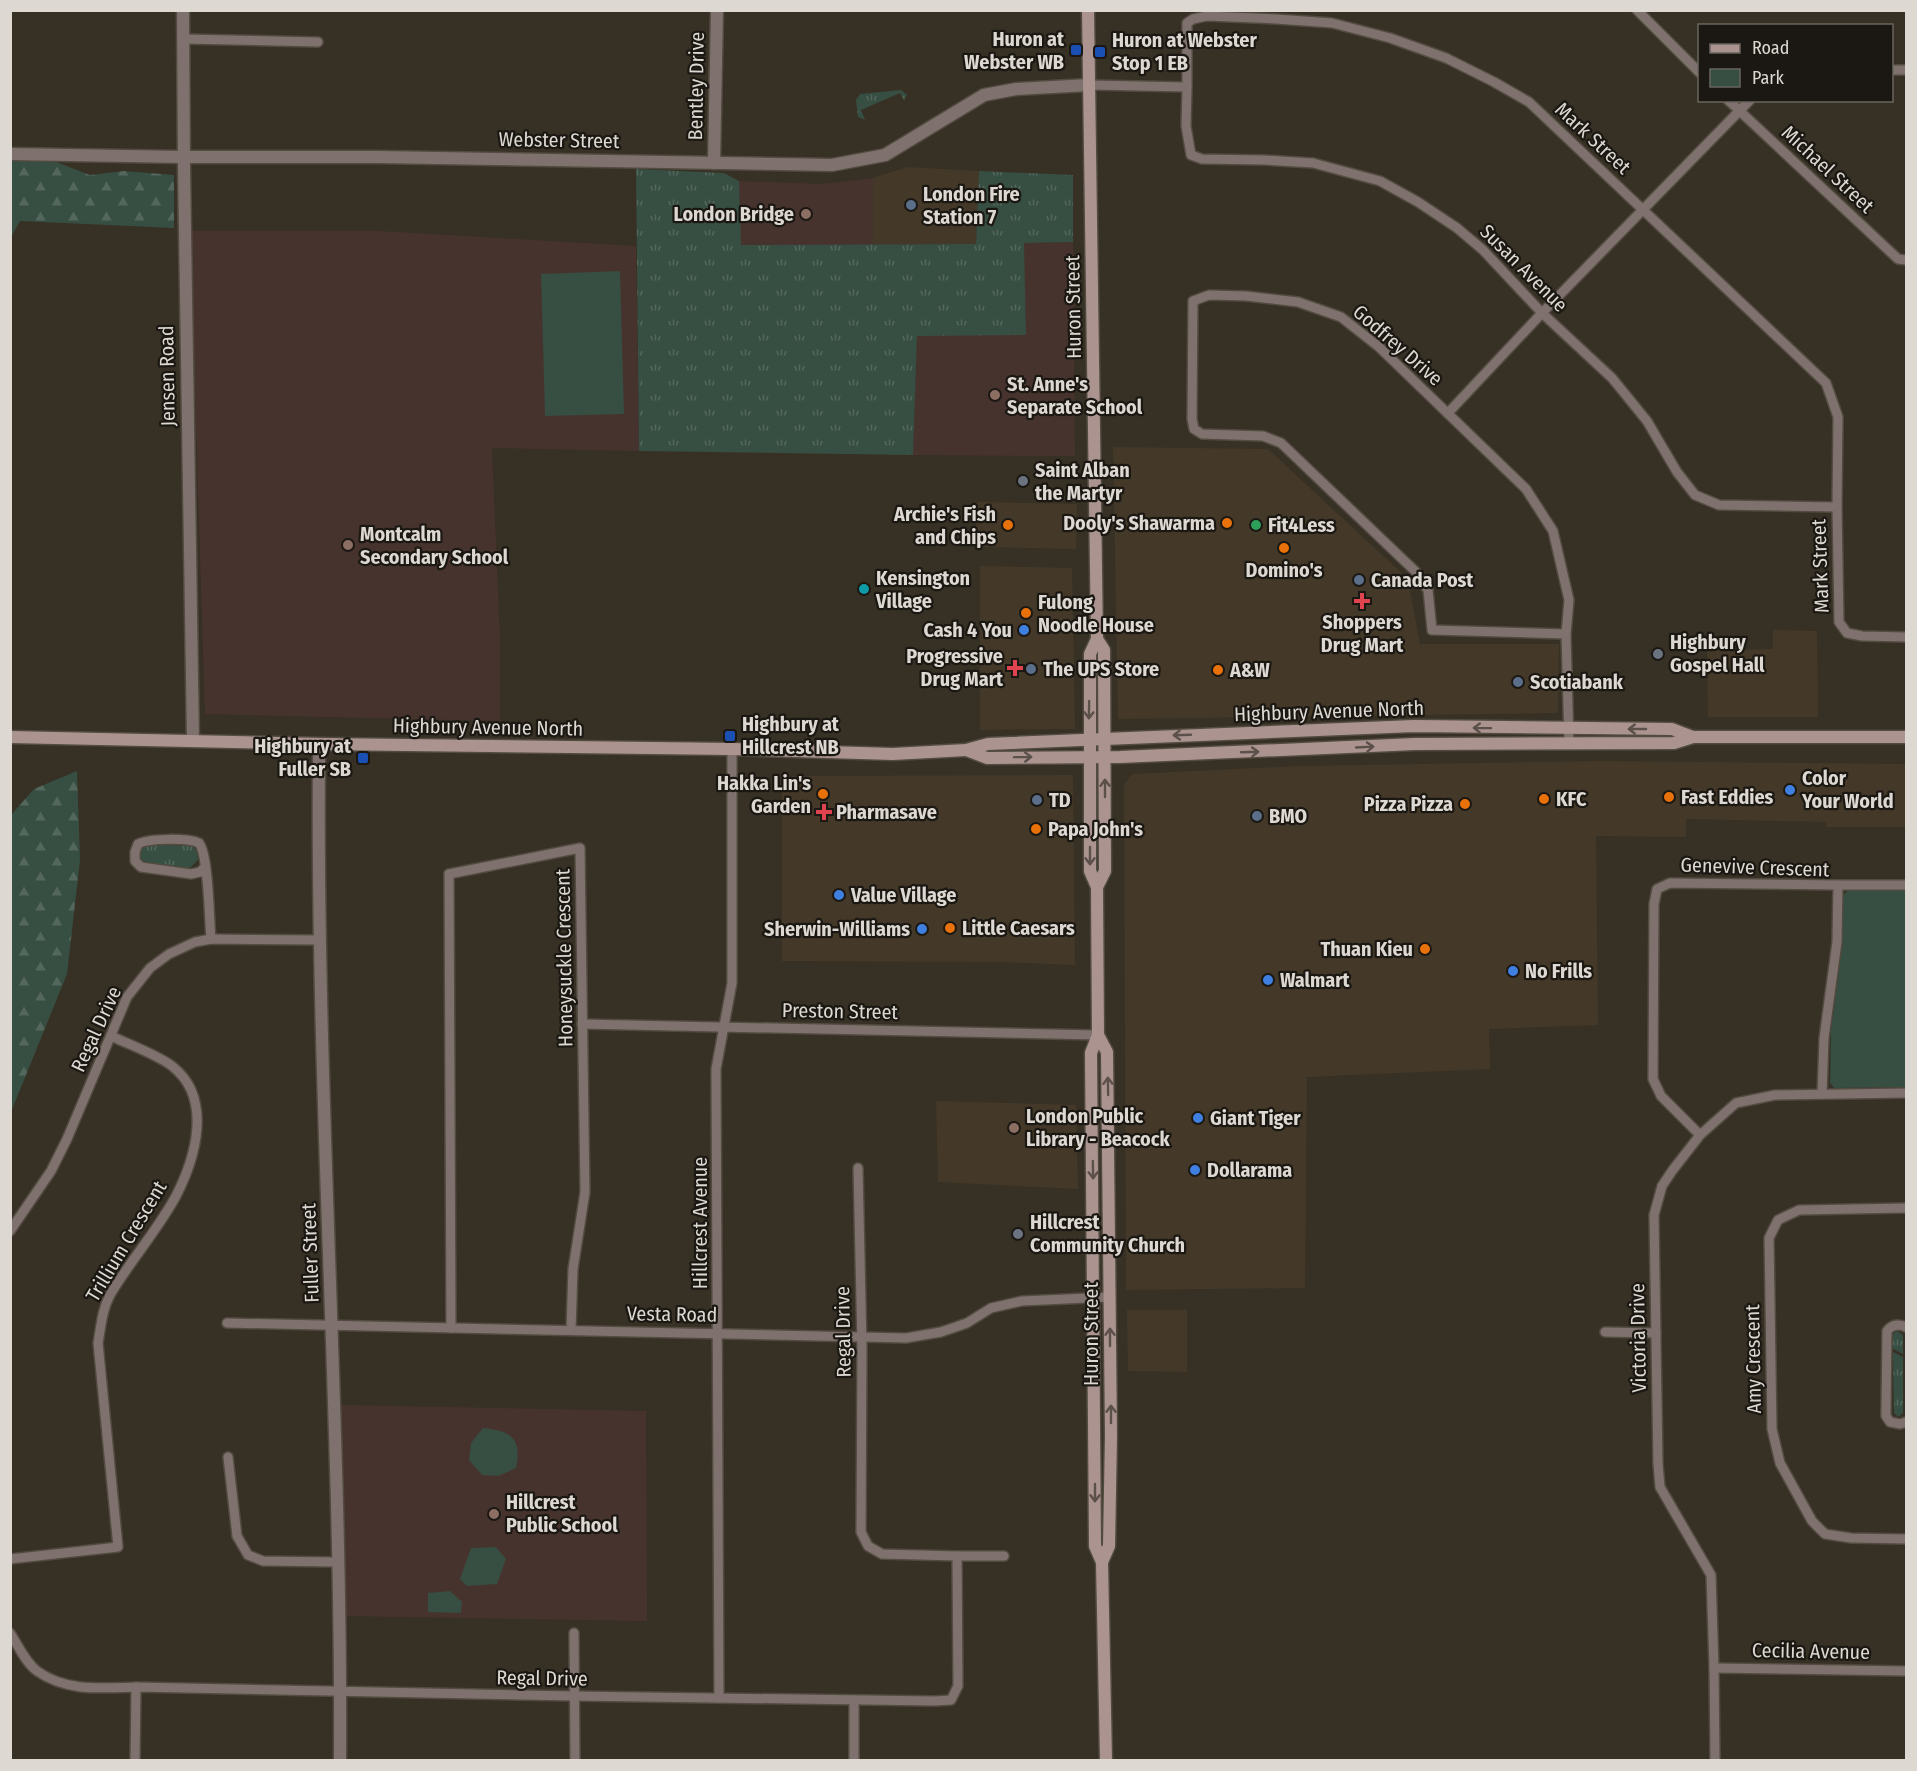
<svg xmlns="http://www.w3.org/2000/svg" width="1917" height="1771" font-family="'Fira Sans Condensed',sans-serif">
  <defs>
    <pattern id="grass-tufts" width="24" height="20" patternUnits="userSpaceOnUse" patternTransform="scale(1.5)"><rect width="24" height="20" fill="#374e42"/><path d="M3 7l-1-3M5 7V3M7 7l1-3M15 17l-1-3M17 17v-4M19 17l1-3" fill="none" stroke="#54675c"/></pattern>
    <pattern id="forest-firs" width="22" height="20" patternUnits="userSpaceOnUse" patternTransform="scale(1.5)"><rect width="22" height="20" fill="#374e42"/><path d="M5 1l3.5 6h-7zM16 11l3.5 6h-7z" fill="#54675c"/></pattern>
  </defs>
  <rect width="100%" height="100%" fill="#373024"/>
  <g fill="#443928">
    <polygon points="907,167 979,171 976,244 873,245 873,178"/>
    <polygon points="1113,447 1268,449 1408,579 1420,644 1559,644 1558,713 1118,719"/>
    <polygon points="977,502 1077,504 1076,549 976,547"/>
    <polygon points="980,566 1072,568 1075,729 980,730"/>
    <polygon points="1773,630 1817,631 1818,717 1708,717 1707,650 1773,649"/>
    <polygon points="1599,761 1906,764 1906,827 1826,827 1826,822 1686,819 1686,837 1596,836 1598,1025 1489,1029 1490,1069 1307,1077 1305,1288 1126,1290 1124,785 1132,774 1299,766"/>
    <polygon points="1073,775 1075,965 995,962 782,961 782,776"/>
    <polygon points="936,1101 1076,1105 1078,1189 938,1182"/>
    <polygon points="1127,1310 1187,1310 1187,1372 1128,1371"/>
  </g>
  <g fill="#47332e">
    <polygon points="873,178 873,245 740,245 739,181 822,184"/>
    <polygon points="190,231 379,231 636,246 639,451 492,448 500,640 500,721 205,714"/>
    <polygon points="1073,242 1075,456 913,455 917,335 1026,335 1023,243"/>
    <polygon points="340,1405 646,1411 647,1621 343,1616"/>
  </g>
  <g fill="url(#grass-tufts)">
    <polygon points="901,90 907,95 904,100 900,93 861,110 865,120 858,117 856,100 860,94"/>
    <polygon points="636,169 724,173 739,181 741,245 976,244 979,171 1073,175 1073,242 1024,243 1026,335 917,336 913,455 639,451"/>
    <path d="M148,844L192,846L197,851L198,860L189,869L144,862C136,855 139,848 148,844Z"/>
    <polygon points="1897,1331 1903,1335 1903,1354 1893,1349 1893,1334"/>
    <polygon points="1893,1352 1903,1357 1903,1413 1898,1417 1894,1413"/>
  </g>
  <g fill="url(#forest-firs)">
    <polygon points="11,152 30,152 90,175 124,171 174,175 174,228 20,221 11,237"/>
    <polygon points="77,771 80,860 67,974 11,1112 11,815 34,789"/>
  </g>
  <g fill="#374e42">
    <polygon points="620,271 624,414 545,416 541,274"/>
    <polygon points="1848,890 1906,890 1906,1087 1834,1088 1830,1083 1831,1031 1843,940 1843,896"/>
    <path d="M483,1428C512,1431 522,1439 516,1468L498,1476L482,1475L469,1460L471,1443Z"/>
    <polygon points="496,1547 506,1559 497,1584 467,1586 460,1579 471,1548"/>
    <polygon points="450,1591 462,1602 461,1613 428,1612 428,1593"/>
  </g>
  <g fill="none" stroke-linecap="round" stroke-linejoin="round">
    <defs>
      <g id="minor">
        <polyline points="1637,10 1700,73"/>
        <polyline points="184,39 318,42"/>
        <polyline points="1892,70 1906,70"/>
        <polyline points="1089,85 1187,87 1187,23 1193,19 1207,16 1276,19 1332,23 1390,38 1446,58 1494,82 1529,102 1826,383 1838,417 1837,507 1839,622 1847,633 1862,636 1906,637"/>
        <polyline points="1187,87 1186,126 1191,155 1202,159 1264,160 1313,163 1380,181 1418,202 1457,228 1483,250 1542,313 1612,378 1647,421 1677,472 1695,495 1719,505 1837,507"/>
        <polyline points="1728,100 1898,259 1906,260"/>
        <polyline points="1448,413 1542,313 1750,100"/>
        <polyline points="1566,634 1432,630 1428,590 1415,571 1281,443 1263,436 1202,434 1194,429 1192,419 1193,301 1209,295 1246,296 1298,302 1341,317 1379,347 1526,489 1553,531 1569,600 1566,634 1569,743"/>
        <path d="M205,867L200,872L191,874L141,867L135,861V852L138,844C149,838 188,838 199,843C209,856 209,920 211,939"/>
        <polyline points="1838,885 1906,885"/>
        <polyline points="582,1024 1098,1035"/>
        <polyline points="1700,1135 1661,1096 1653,1079 1654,904 1657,889 1670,883 1838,885 1837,942 1824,1038 1822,1094"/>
        <polyline points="1906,1208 1799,1210 1778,1220 1769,1238 1772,1429 1780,1463 1812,1521 1825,1534 1851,1538 1906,1539"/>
        <polyline points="10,1231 51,1171 67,1139 127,997 150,968 169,954 195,942 211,939 319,940"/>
        <polyline points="227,1323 906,1338 941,1332 967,1323 991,1308 1022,1301 1110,1297"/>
        <path d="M1906,1327C1899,1324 1892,1324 1887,1331L1886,1410V1416L1890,1422L1900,1424L1906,1422"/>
        <polyline points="451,1328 449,874 580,848 585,1192 573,1269 571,1330"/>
        <polyline points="1605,1332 1656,1333"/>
        <polyline points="228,1457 237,1536 248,1555 263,1561 337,1562"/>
        <polyline points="957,1556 1004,1556"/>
        <path d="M10,1559L118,1547L98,1343C101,1326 102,1310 110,1295C130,1261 157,1231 176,1196C196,1157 213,1098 172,1066C158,1055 128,1044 111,1036"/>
        <path d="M10,1633C18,1645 25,1662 37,1671C66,1692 102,1688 136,1687L574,1696L935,1701L951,1700L958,1686L957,1556L882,1554L868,1546L861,1532L862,1347L858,1168"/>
        <polyline points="574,1633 575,1760"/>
        <polyline points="1714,1668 1906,1671"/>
        <polyline points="719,1698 716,1069 732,983 732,749"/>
        <polyline points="854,1700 854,1760"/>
        <polyline points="135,1760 136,1687"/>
        <polyline points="1715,1760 1714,1668 1711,1575 1660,1487 1658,1464 1654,1215 1662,1186 1672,1171 1700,1135 1736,1103 1775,1095 1906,1093"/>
      </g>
      <g id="tertiary">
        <polyline points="183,10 184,167 193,741"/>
        <polyline points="10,154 183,157 378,157 832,165 885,155 984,95 1016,89 1089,85"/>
        <polyline points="714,163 717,10"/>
        <path d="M323,744L319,758C316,1092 342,1426 340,1760"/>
      </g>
      <g id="secondary">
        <polyline points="1088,10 1097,639 1090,654 1090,871 1097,887 1098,1035 1091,1053 1095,1546 1102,1562 1106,1760"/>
        <polyline points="1097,639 1104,650 1105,871 1097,887"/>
        <polyline points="10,737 323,744 732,749 893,754 966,750 988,744 1414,726 1672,729 1693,737"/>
        <polyline points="966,750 987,758 1120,757 1415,744 1674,743 1693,737 1906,737"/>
        <polyline points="1098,1035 1107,1052 1111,1435 1109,1546 1102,1562"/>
      </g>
    </defs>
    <use href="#minor" stroke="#524b40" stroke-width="12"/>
    <use href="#tertiary" stroke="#524b40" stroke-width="15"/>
    <use href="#secondary" stroke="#524b40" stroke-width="15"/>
    <use href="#minor" stroke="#7f716e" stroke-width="9"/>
    <use href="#tertiary" stroke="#7f716e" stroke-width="12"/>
    <use href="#secondary" stroke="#ab9490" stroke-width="12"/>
  </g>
  <defs><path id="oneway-shaft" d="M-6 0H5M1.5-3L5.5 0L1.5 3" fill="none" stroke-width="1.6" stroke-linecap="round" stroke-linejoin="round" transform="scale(1.5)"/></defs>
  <g stroke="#5c504b">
    <use href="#oneway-shaft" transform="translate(1089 710) rotate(91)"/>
    <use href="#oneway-shaft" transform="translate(1482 728) rotate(-179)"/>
    <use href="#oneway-shaft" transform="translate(1637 729) rotate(180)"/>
    <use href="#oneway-shaft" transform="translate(1182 735) rotate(178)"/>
    <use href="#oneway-shaft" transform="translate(1365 747) rotate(-3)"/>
    <use href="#oneway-shaft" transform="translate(1250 752) rotate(-2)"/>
    <use href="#oneway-shaft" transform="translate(1023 757) rotate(-1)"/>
    <use href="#oneway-shaft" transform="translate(1105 788) rotate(-90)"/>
    <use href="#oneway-shaft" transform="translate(1090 856) rotate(90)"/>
    <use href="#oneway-shaft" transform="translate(1108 1086) rotate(-91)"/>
    <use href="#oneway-shaft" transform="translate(1093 1170) rotate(89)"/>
    <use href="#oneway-shaft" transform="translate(1110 1337) rotate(-90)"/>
    <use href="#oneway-shaft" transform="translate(1111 1414) rotate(-90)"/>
    <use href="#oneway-shaft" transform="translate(1095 1493) rotate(90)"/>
  </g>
  <g fill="#1a4fb4" stroke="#1b1813" stroke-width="2">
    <rect x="1070" y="44" width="12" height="12" rx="3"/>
    <rect x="1094" y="46" width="12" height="12" rx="3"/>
    <rect x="724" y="730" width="12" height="12" rx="3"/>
    <rect x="357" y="752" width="12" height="12" rx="3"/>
  </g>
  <g fill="#5c6f8a" stroke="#1b1813" stroke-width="2">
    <circle cx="911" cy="205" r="6"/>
    <circle cx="1359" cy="580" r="6"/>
    <circle cx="1031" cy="669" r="6"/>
    <circle cx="1518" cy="682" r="6"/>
    <circle cx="1037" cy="800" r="6"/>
    <circle cx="1257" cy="816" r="6"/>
  </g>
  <g fill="#8d6e63" stroke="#1b1813" stroke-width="2">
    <circle cx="806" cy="214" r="6"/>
    <circle cx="995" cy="395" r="6"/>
    <circle cx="348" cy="545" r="6"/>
    <circle cx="1014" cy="1128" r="6"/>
    <circle cx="494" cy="1514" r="6"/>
  </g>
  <g fill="#6b7280" stroke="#1b1813" stroke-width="2">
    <circle cx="1023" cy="481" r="6"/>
    <circle cx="1658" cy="654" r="6"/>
    <circle cx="1018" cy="1234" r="6"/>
  </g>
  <g fill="#e8710a" stroke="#1b1813" stroke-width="2">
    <circle cx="1227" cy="523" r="6"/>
    <circle cx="1008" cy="525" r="6"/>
    <circle cx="1284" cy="548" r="6"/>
    <circle cx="1026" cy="613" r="6"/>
    <circle cx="1218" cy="670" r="6"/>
    <circle cx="823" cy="794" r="6"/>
    <circle cx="1669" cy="797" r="6"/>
    <circle cx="1544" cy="799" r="6"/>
    <circle cx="1465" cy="804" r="6"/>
    <circle cx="1036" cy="829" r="6"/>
    <circle cx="950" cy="928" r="6"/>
    <circle cx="1425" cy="949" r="6"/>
  </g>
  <circle fill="#2e9e5b" stroke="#1b1813" stroke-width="2" cx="1256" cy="525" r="6"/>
  <circle fill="#0f9aa8" stroke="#1b1813" stroke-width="2" cx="864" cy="589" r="6"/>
  <g fill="#e0444e" stroke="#1b1813" stroke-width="2">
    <path d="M1359 592h6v6h6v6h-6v6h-6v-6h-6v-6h6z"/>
    <path d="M1012 659h6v6h6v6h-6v6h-6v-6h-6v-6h6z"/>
    <path d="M821 803h6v6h6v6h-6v6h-6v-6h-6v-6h6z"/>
  </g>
  <g fill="#3f7fe0" stroke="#1b1813" stroke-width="2">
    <circle cx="1024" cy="630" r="6"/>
    <circle cx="1790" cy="790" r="6"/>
    <circle cx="839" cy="895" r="6"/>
    <circle cx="922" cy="929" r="6"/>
    <circle cx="1513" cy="971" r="6"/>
    <circle cx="1268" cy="980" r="6"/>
    <circle cx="1198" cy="1118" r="6"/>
    <circle cx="1195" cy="1170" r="6"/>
  </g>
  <g text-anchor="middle" stroke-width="4.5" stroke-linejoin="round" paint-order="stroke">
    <g font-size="20" font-weight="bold" fill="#ddd8d1" stroke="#1b1813" text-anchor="start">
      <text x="1064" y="46" text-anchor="end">Huron at<tspan x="1064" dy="23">Webster WB</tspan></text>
      <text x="1112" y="47">Huron at Webster<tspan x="1112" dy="23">Stop 1 EB</tspan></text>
      <text x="923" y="201">London Fire<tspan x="923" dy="23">Station 7</tspan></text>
      <text x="794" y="221" text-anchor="end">London Bridge</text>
      <text x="1007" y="391">St. Anne's<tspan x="1007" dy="23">Separate School</tspan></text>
      <text x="1035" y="477">Saint Alban<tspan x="1035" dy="23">the Martyr</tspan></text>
      <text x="996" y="521" text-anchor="end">Archie's Fish<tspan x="996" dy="23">and Chips</tspan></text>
      <text x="1215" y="530" text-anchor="end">Dooly's Shawarma</text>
      <text x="1268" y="532">Fit4Less</text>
      <text x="360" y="541">Montcalm<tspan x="360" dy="23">Secondary School</tspan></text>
      <text x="1284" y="577" text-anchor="middle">Domino's</text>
      <text x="876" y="585">Kensington<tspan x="876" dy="23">Village</tspan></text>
      <text x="1371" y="587">Canada Post</text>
      <text x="1038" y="609">Fulong<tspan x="1038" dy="23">Noodle House</tspan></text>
      <text x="1362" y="629" text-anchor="middle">Shoppers<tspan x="1362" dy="23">Drug Mart</tspan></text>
      <text x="1012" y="637" text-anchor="end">Cash 4 You</text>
      <text x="1670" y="649">Highbury<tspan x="1670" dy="23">Gospel Hall</tspan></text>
      <text x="1003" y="663" text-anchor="end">Progressive<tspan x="1003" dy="23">Drug Mart</tspan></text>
      <text x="1043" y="676">The UPS Store</text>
      <text x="1230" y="677">A&amp;W</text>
      <text x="1530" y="689">Scotiabank</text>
      <text x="742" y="731">Highbury at<tspan x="742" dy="23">Hillcrest NB</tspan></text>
      <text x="351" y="753" text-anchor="end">Highbury at<tspan x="351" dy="23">Fuller SB</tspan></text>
      <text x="1802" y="785">Color<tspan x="1802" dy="23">Your World</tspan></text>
      <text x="811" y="790" text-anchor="end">Hakka Lin's<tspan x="811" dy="23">Garden</tspan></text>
      <text x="1681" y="804">Fast Eddies</text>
      <text x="1556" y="806">KFC</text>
      <text x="1049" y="807">TD</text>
      <text x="1453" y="811" text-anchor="end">Pizza Pizza</text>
      <text x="836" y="819">Pharmasave</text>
      <text x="1269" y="823">BMO</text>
      <text x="1048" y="836">Papa John's</text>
      <text x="851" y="902">Value Village</text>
      <text x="962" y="935">Little Caesars</text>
      <text x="910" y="936" text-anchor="end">Sherwin-Williams</text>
      <text x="1413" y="956" text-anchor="end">Thuan Kieu</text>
      <text x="1525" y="978">No Frills</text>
      <text x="1280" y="987">Walmart</text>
      <text x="1026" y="1123">London Public<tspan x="1026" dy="23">Library - Beacock</tspan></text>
      <text x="1210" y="1125">Giant Tiger</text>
      <text x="1207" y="1177">Dollarama</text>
      <text x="1030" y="1229">Hillcrest<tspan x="1030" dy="23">Community Church</tspan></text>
      <text x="506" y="1509">Hillcrest<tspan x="506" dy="23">Public School</tspan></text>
    </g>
    <g font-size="20" fill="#ddd8d1" stroke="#1b1813">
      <text transform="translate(696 86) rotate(-89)" y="7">Bentley Drive</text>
      <text transform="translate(1593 138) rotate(43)" y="7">Mark Street</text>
      <text transform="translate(559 140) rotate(1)" y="7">Webster Street</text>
      <text transform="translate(1828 169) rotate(43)" y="7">Michael Street</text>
      <text transform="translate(1524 268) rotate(45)" y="7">Susan Avenue</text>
      <text transform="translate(1073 307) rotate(-91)" y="7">Huron Street</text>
      <text transform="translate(1398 345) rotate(41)" y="7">Godfrey Drive</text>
      <text transform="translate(167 376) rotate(-91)" y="7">Jensen Road</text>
      <text transform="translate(1820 566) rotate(-92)" y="7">Mark Street</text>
      <text transform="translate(1329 711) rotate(-2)" y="7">Highbury Avenue North</text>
      <text transform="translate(488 727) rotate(1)" y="7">Highbury Avenue North</text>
      <text transform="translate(1755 867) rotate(2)" y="7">Genevive Crescent</text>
      <text transform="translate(564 958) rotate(-91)" y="7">Honeysuckle Crescent</text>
      <text transform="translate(840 1011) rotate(1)" y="7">Preston Street</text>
      <text transform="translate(96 1029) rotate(-65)" y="7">Regal Drive</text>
      <text transform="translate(700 1223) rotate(-90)" y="7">Hillcrest Avenue</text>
      <text transform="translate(126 1241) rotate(-59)" y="7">Trillium Crescent</text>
      <text transform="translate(310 1253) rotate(-92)" y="7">Fuller Street</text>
      <text transform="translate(672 1314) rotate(1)" y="7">Vesta Road</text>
      <text transform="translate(843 1332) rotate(-91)" y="7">Regal Drive</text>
      <text transform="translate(1091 1334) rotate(-90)" y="7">Huron Street</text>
      <text transform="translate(1638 1338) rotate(-91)" y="7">Victoria Drive</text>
      <text transform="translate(1753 1359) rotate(-91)" y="7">Amy Crescent</text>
      <text transform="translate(1811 1651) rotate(1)" y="7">Cecilia Avenue</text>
      <text transform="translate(542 1678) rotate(1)" y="7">Regal Drive</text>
    </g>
  </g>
  <rect width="1917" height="1771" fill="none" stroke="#ddd8d1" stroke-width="24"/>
  <rect x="1698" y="24" width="195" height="78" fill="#1b1813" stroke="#69655f" stroke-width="1.5"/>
  <rect x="1710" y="44" width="30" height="9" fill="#ab9490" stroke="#69655f" stroke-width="1.5"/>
  <text x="1752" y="54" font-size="18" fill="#ddd8d1">Road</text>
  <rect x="1710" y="69" width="30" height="18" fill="#374e42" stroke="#69655f" stroke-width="1.5"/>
  <text x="1752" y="84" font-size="18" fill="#ddd8d1">Park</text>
</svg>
